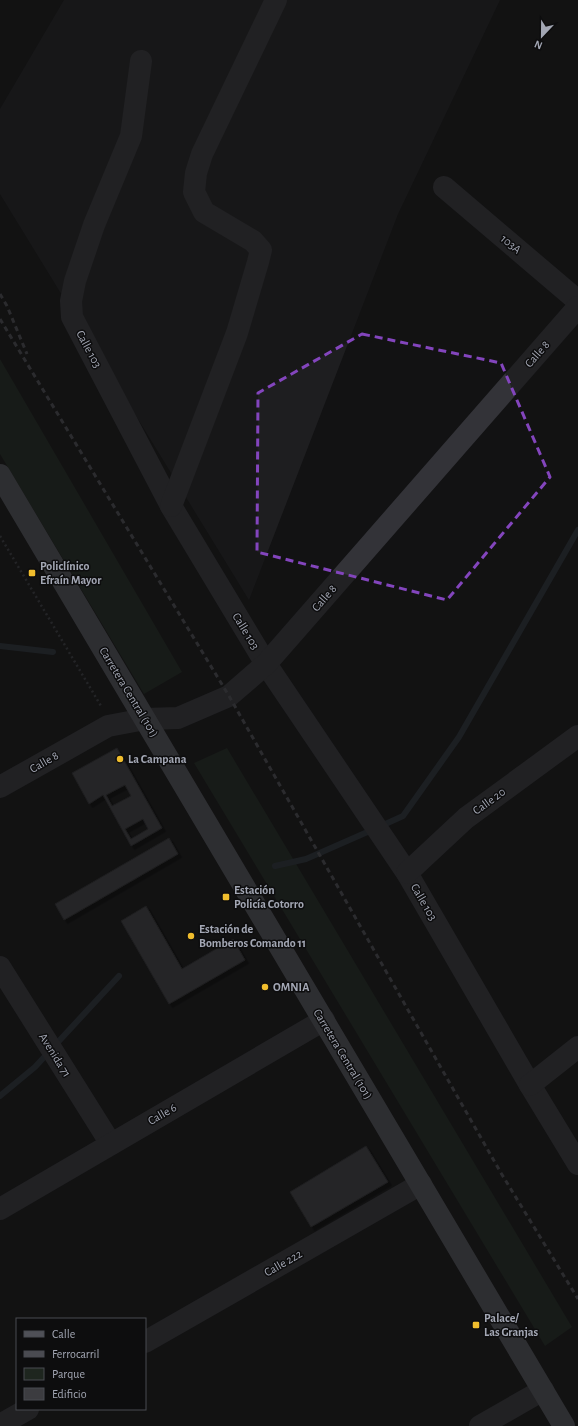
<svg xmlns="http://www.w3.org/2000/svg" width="578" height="1426" font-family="'Alegreya Sans',sans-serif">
  <defs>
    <filter id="shadow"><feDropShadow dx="3.5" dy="3.5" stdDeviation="0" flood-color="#0009"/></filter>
  </defs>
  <rect width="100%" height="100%" fill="#121213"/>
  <polygon fill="#1e1e20" points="64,0 500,0 398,214 249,600 0,194 0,109"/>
  <g fill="#1e261f">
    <polygon points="0,359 182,672 144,694 0,454"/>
    <polygon points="227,748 572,1327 545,1346 194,763"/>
  </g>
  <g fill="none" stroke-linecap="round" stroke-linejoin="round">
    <g stroke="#282f37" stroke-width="6">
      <polyline points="0,646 53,652"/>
      <polyline points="381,826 403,816 459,737 578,530"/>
      <polyline points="275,866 306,859 372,830"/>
      <polyline points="0,1096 35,1067 119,976"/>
    </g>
  </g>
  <g fill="#3c3c40" stroke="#2c2c2f" fill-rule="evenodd" filter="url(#shadow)">
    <path d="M117,748L162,828L131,846L103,795L89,804L72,773ZM125,785L131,796L112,806L106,795ZM143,819L148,829L131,839L125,829Z"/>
    <polygon points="169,838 178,854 64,920 55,904"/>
    <polygon points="146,906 182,969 233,939 245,960 169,1004 121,921"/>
    <polygon points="366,1146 388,1182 311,1227 290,1192"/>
  </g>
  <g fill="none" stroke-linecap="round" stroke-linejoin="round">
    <polyline stroke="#393a3f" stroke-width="2.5" stroke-dasharray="2 3" stroke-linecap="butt" points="0,536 101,706"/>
    <g stroke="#333338" stroke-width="22">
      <polyline points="141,61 131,136 94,225 75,281 71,301 72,317 171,506 266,664 407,873 530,1085 578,1164"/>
      <polyline points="444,187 578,301"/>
      <polyline points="171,506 237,333 258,262 261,250 253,241 204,212 194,192 196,173 202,154 276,0"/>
      <polyline points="0,787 108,726 145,719 178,718 229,696 266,664 578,307"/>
      <polyline points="407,873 466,818 578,736"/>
      <polyline points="0,967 111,1144"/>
      <polyline points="530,1085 578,1047"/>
      <polyline points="0,1209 324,1020"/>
      <polyline points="145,1342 421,1184"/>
      <polyline points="0,1425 28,1409"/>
      <polyline points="480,1426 543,1390"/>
    </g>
    <polyline stroke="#4f5057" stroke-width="22" points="0,475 564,1426"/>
    <g stroke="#4a4b51" stroke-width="3" stroke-dasharray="5 4" stroke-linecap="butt">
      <polyline points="0,294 7,306 27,354"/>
      <polyline points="0,319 229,696 501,1173 578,1299"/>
    </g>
  </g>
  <path d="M0 0H578V1426H0ZM362,334L501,363L550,477L447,600L257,552L258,393Z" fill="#121213" fill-opacity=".55" fill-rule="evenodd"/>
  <path fill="none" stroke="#8345bd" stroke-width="3" stroke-dasharray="8 5" stroke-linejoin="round" d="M362,334L501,363L550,477L447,600L257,552L258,393Z"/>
  <g fill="#f0bd2d" stroke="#0d0d0e" stroke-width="1.5">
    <rect x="28" y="569" width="8" height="8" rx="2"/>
    <circle cx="120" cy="759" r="4"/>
    <rect x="222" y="893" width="8" height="8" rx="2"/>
    <circle cx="191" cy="936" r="4"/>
    <circle cx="265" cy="987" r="4"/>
    <rect x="472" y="1321" width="8" height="8" rx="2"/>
  </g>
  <g text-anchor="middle" stroke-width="3" stroke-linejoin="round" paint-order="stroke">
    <g font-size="12" fill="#a3a7b4" stroke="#0d0d0e">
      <text transform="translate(511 244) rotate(40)" y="4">103A</text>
      <text transform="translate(89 349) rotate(62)" y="4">Calle 103</text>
      <text transform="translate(537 354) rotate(-49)" y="4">Calle 8</text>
      <text transform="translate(324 598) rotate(-49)" y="4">Calle 8</text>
      <text transform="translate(246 631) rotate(59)" y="4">Calle 103</text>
      <text transform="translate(129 692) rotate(59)" y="4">Carretera Central (101)</text>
      <text transform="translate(44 762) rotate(-30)" y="4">Calle 8</text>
      <text transform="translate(489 801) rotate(-36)" y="4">Calle 20</text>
      <text transform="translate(424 902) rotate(60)" y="4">Calle 103</text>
      <text transform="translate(343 1054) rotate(59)" y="4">Carretera Central (101)</text>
      <text transform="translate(55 1055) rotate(58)" y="4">Avenida 71</text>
      <text transform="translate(162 1114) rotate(-30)" y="4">Calle 6</text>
      <text transform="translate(283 1263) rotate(-30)" y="4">Calle 222</text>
    </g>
    <g font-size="12" font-weight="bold" fill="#a3a7b4" stroke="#0d0d0e" text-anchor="start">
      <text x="40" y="570">Policlínico<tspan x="40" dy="14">Efraín Mayor</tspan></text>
      <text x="128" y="763">La Campana</text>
      <text x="234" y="894">Estación<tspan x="234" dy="14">Policía Cotorro</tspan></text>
      <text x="199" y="933">Estación de<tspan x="199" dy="14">Bomberos Comando 11</tspan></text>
      <text x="273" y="991">OMNIA</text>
      <text x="484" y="1322">Palace/<tspan x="484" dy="14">Las Granjas</tspan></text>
    </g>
  </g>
  <rect x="16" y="1318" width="130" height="92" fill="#0d0d0e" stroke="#494b50"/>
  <rect x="24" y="1331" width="20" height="6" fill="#4f5057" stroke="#494b50"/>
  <text x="52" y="1338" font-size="12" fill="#a3a7b4">Calle</text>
  <rect x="24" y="1351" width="20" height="6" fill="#4a4b51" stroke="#494b50"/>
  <text x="52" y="1358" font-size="12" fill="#a3a7b4">Ferrocarril</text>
  <rect x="24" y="1368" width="20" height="12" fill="#1e261f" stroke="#494b50"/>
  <text x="52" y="1378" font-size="12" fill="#a3a7b4">Parque</text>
  <rect x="24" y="1388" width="20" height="12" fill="#3c3c40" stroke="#494b50"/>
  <text x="52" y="1398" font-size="12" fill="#a3a7b4">Edificio</text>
  <g transform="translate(542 36) rotate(202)" stroke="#0d0d0e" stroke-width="3" paint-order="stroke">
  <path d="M0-3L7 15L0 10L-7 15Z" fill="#a3a7b4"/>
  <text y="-6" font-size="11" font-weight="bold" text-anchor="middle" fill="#a3a7b4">N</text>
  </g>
</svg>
